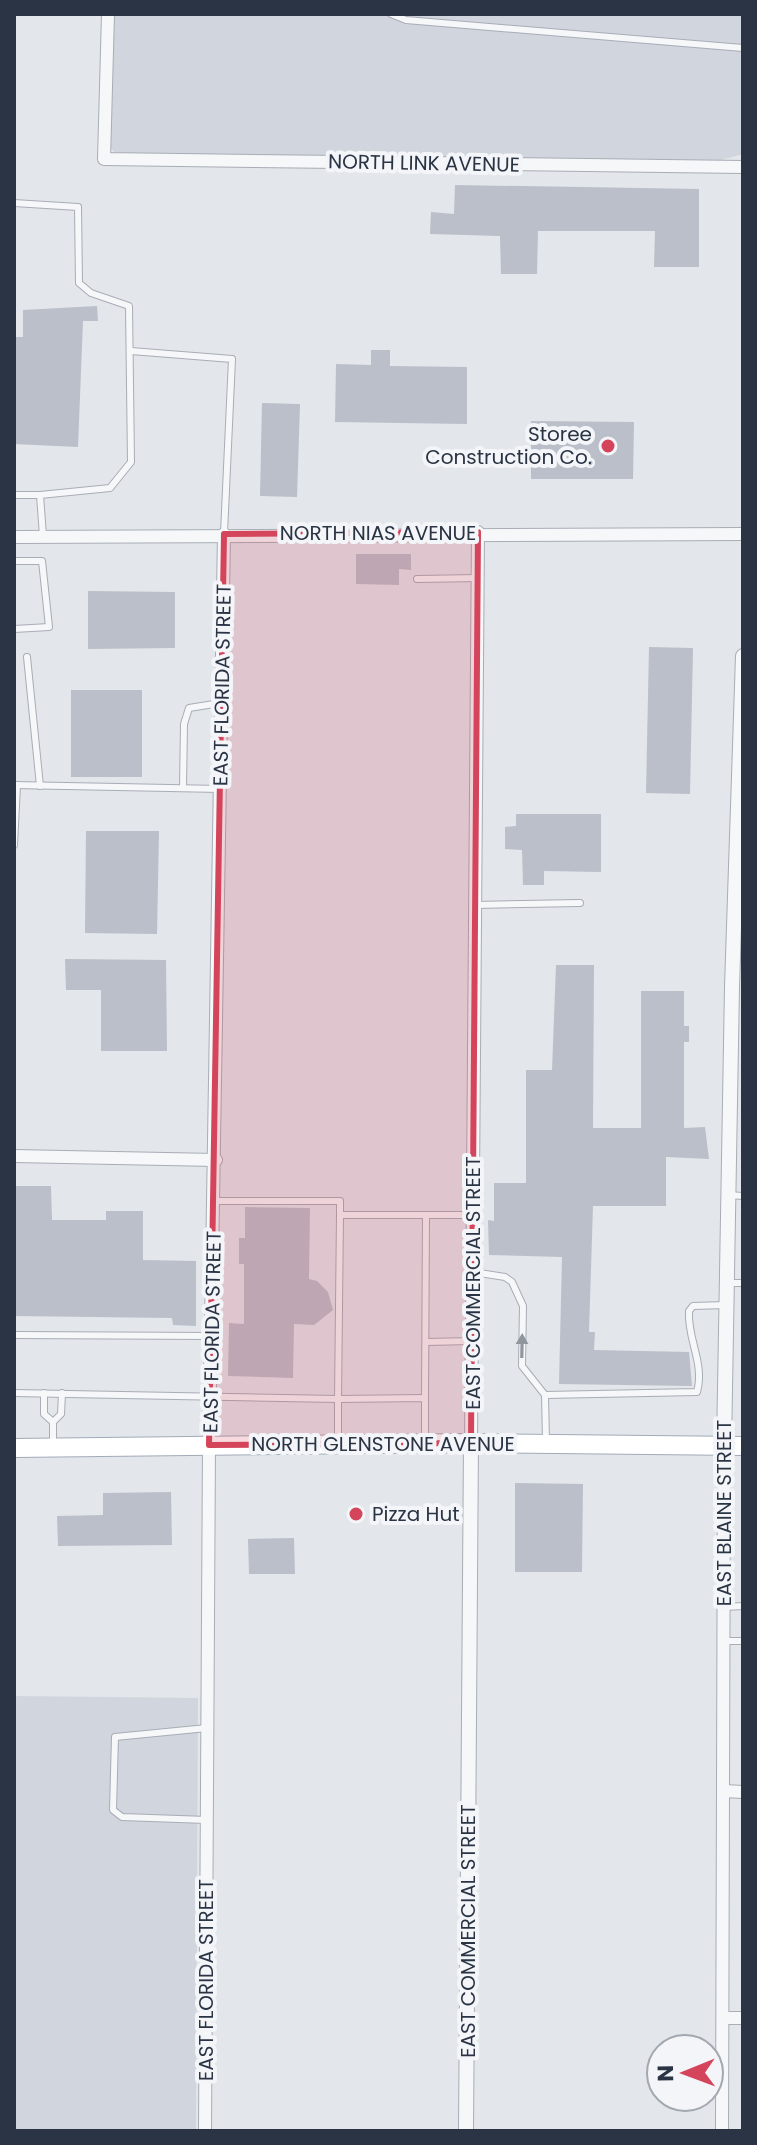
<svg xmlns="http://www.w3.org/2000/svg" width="757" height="2145" font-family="Poppins,sans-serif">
  <rect width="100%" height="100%" fill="#e3e6eb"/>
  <g fill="#d1d5dd">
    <polygon points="114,14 743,14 743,154 721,160 117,154 110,148 109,138"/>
    <polygon points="14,1696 198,1698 196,2131 14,2131"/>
  </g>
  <g fill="#babfc9">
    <polygon points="455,185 699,189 699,267 654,267 655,231 538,231 537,274 501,274 500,236 430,234 431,212 454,214"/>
    <polygon points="97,306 98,321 83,321 78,447 14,444 14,337 23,337 23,310"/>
    <polygon points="371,350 390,350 390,366 467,367 467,424 335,422 336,364 371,365"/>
    <polygon points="262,403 300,404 297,497 260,496"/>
    <polygon points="531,421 634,422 633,479 531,479"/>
    <polygon points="356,554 411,554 411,570 399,569 399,585 356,584"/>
    <polygon points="88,591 175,592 175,648 88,649"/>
    <polygon points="649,647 693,648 690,794 646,793"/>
    <rect x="71" y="690" width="71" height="87"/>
    <polygon points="516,814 601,814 601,872 544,871 544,885 523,885 522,850 505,849 505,827 516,826"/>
    <polygon points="86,831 159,831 157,934 85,933"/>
    <polygon points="65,959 166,960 167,1051 101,1051 101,990 66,990"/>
    <polygon points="556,965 594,965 593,1128 641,1128 641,991 684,991 684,1026 689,1026 689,1042 684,1042 684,1128 705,1127 709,1159 666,1157 666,1206 593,1206 589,1332 595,1332 594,1350 689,1352 692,1386 559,1384 562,1257 489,1255 488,1220 494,1221 494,1183 526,1183 526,1070 552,1070"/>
    <polygon points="14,1186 51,1186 52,1220 106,1220 106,1211 143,1211 143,1260 196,1261 196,1326 173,1325 172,1318 14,1316"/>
    <polygon points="245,1207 310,1208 309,1279 317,1281 328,1292 333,1310 314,1325 294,1324 293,1378 228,1376 229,1323 244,1324 244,1264 239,1264 239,1238 245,1238"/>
    <polygon points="515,1483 583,1484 582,1572 515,1572"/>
    <polygon points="171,1492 172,1545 58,1546 57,1516 103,1515 103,1493"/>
    <polygon points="294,1538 295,1574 249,1574 248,1539"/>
  </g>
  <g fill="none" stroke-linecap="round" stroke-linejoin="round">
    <defs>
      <g id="service">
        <polyline points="391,14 406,20 743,48"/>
        <polyline points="14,203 78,207 79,283 91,293 129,306 131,462 110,488 40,495"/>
        <polyline points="131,351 232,359 224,533"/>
        <polyline points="14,495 40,495 43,536"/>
        <polyline points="14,561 42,561 49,627 14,629"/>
        <polyline points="417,579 478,578"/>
        <polyline points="27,657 40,786"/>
        <polyline points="14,785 221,789"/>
        <polyline points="183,788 184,724 189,708 220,703"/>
        <polyline points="14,845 17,785"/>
        <polyline points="475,905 580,903"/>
        <polyline points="728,1195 743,1196"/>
        <polyline points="215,1201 340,1201 340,1215 426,1215"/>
        <polyline points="340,1215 338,1399 425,1398 425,1440"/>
        <polyline points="473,1272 505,1277 512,1282 523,1306 522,1366 545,1395 546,1441"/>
        <polyline points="727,1283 743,1283"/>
        <polyline points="14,1335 212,1336"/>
        <polyline points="426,1342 472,1341"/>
        <polyline points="14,1393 338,1399 338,1442"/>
        <polyline points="44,1393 44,1414 53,1422"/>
        <path d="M545,1395L697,1392C705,1363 687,1339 689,1311L693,1306L726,1305"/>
        <polyline points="425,1398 426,1215 473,1215"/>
        <polyline points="53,1447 53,1422 61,1414 62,1393"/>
        <polyline points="724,1607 743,1606"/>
        <polyline points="724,1641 743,1641"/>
        <polyline points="207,1820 122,1817 113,1810 115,1737 207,1728"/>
      </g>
      <g id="minor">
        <polyline points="108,14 104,159 743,167"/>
        <polyline points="14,537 743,534"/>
        <polyline points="14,1156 216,1160"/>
        <polyline points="471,1443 478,532"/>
        <polyline points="724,1791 743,1792"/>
        <polyline points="724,2018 743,2018"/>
        <polyline points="205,2131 209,1445 224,534"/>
        <polyline points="722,2131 724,1446"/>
      </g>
      <g id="tertiary">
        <polyline points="724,1446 732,987 743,656"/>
        <polyline points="466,2131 471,1443"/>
      </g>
      <polyline id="primary" points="14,1448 471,1443 743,1446"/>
    </defs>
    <use href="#service" stroke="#a8adb6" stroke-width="8"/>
    <use href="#minor" stroke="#a8adb6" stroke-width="14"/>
    <use href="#tertiary" stroke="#a8adb6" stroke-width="16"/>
    <use href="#primary" stroke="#a1abb8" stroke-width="20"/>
    <use href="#service" stroke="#f6f7f9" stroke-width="6"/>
    <use href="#minor" stroke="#f6f7f9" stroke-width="12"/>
    <use href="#tertiary" stroke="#f6f7f9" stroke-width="14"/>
    <use href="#primary" stroke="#fff" stroke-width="18"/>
  </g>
  <defs><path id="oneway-solid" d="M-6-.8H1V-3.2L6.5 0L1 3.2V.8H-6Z" transform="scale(2)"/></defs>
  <use fill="#90969e" href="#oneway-solid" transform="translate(522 1346) rotate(-89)"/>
  <path fill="#d4445b" fill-opacity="0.2" stroke="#d4445b" stroke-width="6" stroke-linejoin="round" d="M478,532L471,1443L209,1445L224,534Z"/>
  <g fill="#d4445b" stroke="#f3f5f8" stroke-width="3">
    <circle cx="608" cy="446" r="8"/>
    <circle cx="356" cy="1514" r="8"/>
  </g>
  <g text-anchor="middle" stroke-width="8" stroke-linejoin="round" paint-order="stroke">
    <g font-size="20" fill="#2a3444" stroke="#f3f5f8">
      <text transform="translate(424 163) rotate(1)" y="7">NORTH LINK AVENUE</text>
      <text x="378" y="540">NORTH NIAS AVENUE</text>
      <text transform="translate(222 685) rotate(-89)" y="7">EAST FLORIDA STREET</text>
      <text transform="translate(473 1283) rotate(-90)" y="7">EAST COMMERCIAL STREET</text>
      <text transform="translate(212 1332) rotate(-89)" y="7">EAST FLORIDA STREET</text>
      <text x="383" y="1451">NORTH GLENSTONE AVENUE</text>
      <text transform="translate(724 1513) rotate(-90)" y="7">EAST BLAINE STREET</text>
      <text transform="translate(468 1931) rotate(-90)" y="7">EAST COMMERCIAL STREET</text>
      <text transform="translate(206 1980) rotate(-90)" y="7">EAST FLORIDA STREET</text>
    </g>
    <g font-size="20" fill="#2a3444" stroke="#f3f5f8" text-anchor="end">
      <text x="592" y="441">Storee<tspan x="592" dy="23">Construction Co.</tspan></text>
      <text x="372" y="1521" text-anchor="start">Pizza Hut</text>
    </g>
  </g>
  <rect width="757" height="2145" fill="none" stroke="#2a3444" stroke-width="32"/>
  <g transform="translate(685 2073) rotate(269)"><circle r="38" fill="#f3f5f8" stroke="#a3a8b0" stroke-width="2"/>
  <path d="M0-6L14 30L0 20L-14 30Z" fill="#d4445b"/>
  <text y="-12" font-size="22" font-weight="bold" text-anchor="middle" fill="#2a3444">N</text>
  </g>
</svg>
